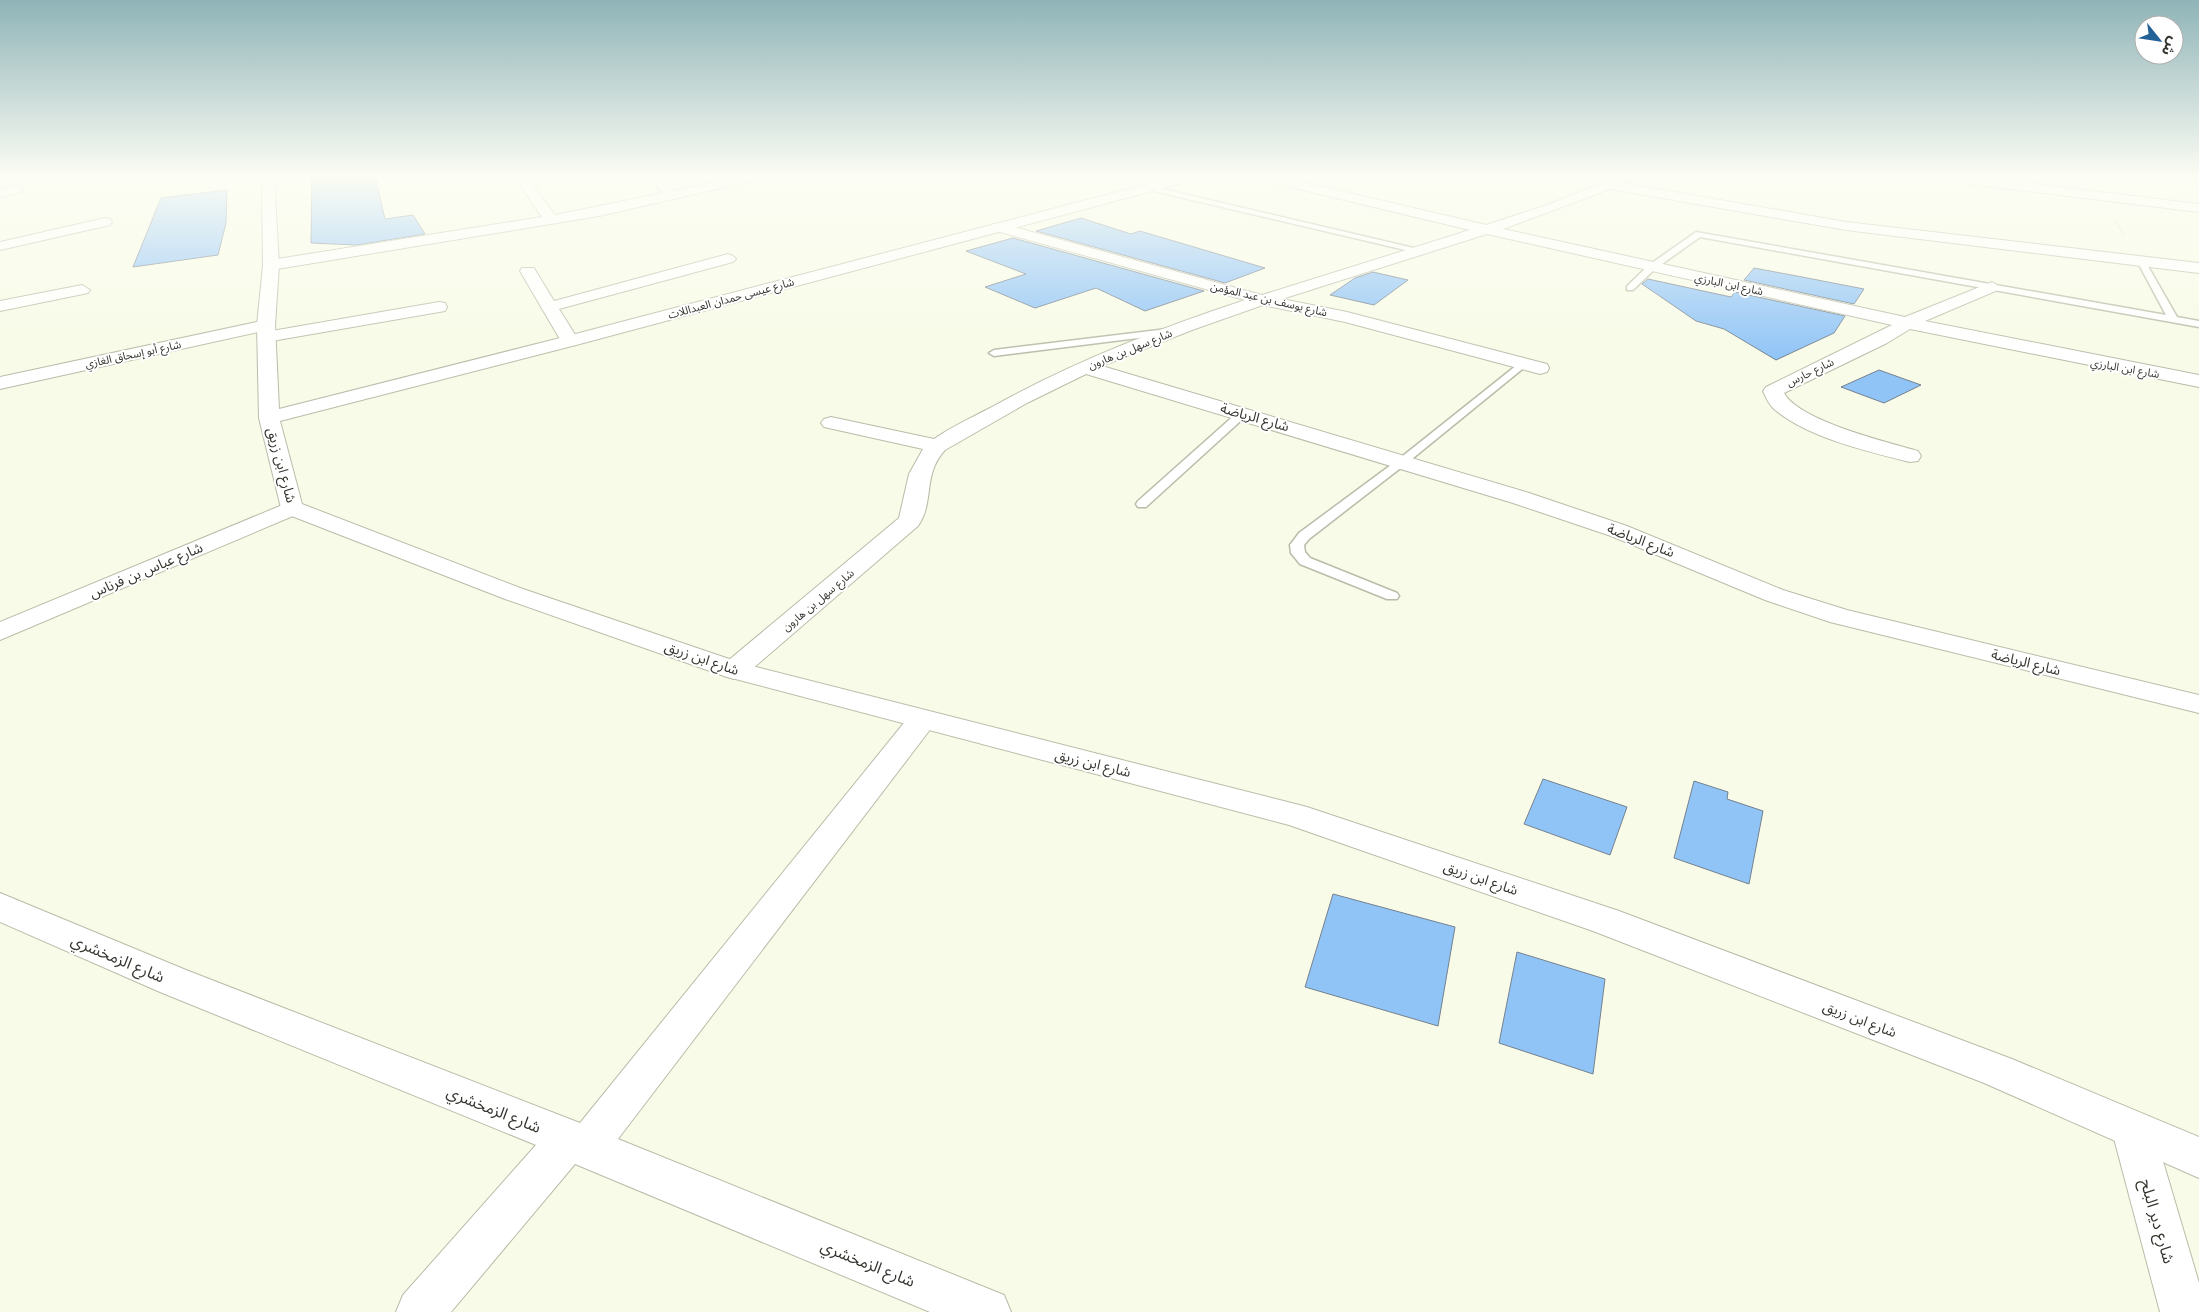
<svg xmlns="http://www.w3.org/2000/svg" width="2199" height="1312" font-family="Poppins,'Noto Sans Arabic',sans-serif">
  <rect width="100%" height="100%" fill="#f8fbe7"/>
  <g fill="#90c4f7" stroke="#74818f">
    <polygon points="312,176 375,176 385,219 413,215 425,234 357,245 311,243"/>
    <polygon points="227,190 226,223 218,255 133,267 161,198"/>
    <polygon points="1081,218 1131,234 1140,231 1265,268 1225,283 1036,231"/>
    <polygon points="1013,238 1204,291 1145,311 1096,288 1035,308 985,287 1026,274 966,251"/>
    <polygon points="1754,268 1797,276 1864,289 1854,304 1744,280"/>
    <polygon points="1373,272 1408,280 1374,305 1330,295 1355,278"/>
    <polygon points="1648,279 1731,297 1735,292 1845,316 1834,333 1776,360 1724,329 1696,321 1642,284"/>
    <polygon points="1879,370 1921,385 1884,403 1841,387"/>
    <polygon points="1543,779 1627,807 1610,855 1524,824"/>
    <polygon points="1694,781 1728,792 1727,799 1763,811 1749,884 1674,858"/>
    <polygon points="1333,894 1455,927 1438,1026 1305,987"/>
    <polygon points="1517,952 1605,979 1593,1074 1499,1043"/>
  </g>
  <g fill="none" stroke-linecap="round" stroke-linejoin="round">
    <defs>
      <g id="lane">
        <polygon points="1145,185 1418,249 1422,251 1418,253 1145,189"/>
        <polygon points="1696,232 2166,315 2137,261 2141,258 2145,261 2177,317 2199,321 2199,327 1700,237 1655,269 1633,290 1627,290 1627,286 1649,265"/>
        <polygon points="1167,329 1170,330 1170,334 994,356 989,353 994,350"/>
        <polygon points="1522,361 1526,362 1526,366 1407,463 1309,539 1304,545 1305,552 1310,558 1397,593 1399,596 1397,599 1387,599 1300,564 1291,553 1290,545 1299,533 1399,459"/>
        <polygon points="1242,411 1246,412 1246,416 1146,507 1138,507 1136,504 1138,501 1238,412"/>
      </g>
      <g id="street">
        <polygon points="514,176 526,176 555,215 663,193 647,176 660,176 675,191 741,176 763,176 757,180 599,216 271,270 263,265 271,260 542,217"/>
        <path d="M1256,176H1277L1486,225L1547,205L1619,176H1635L1623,183L1846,222L2199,263V273L1846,230L1610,189L1503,229L1905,317L1992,282L2000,287L1998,290L1925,321L2199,375V387L1910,329L1887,343L1784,393C1799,421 1887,442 1918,451L1921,456L1918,461L1910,462C1869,452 1805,437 1773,408C1768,403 1766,397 1763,391L1766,387L1892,325L1487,234L1282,299L1347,312L1547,364L1549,368L1547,372L1540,374L1345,322L1263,305L1192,330L1102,366L1529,493L1627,526L1783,590L1847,610L2199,695V713L1830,622L1765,600L1611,536L1513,503L1086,374L1027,403L945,450C922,475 935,502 918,526L744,676L734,679L724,676L720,670L724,664L899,518L909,474L923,449L824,427L821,423L824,419L831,417L934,439C951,427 971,418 990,408C1071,363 1157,329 1245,300L993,230L991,227L993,224H1003L1262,295L1470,230L1257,179Z"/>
        <polygon points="1932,176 1968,176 2199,204 2199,212 1938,180"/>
        <polygon points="17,185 24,189 22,192 0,197 0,189"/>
        <polygon points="105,218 110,219 112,222 110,225 0,250 0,242"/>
        <polygon points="728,254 733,256 736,259 733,262 559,309 579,341 576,345 564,345 561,341 520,271 522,268 534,268 554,301"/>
        <polygon points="82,285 90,290 88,293 0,311 0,301"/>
        <polygon points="439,302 445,303 447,307 445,311 266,342 260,341 257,337 260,333 266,332"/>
        <polygon points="266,320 272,321 275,325 272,329 0,389 0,377"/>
        <polygon points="292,501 300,503 303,508 300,513 0,640 0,622"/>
        <polygon points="922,711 932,713 937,720 932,727 618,1139 1004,1295 1011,1312 930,1312 575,1164 451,1312 396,1312 403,1295 536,1145 160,992 0,922 0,893 186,970 580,1123 912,713"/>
        <polygon points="2133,1112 2148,1117 2154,1131 2199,1283 2199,1312 2160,1312 2112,1131 2118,1117"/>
      </g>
      <polygon id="secondary" points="262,176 274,176 279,265 275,325 279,409 564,337 1178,176 1198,176 1197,179 576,345 280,421 302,504 523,589 744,664 1307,807 1619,911 2012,1059 2199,1137 2199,1178 1984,1083 1593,931 1289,825 724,676 505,599 284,513 281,508 259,418 257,325 263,265"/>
    </defs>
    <use href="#lane" stroke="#babca9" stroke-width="3"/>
    <use href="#street" stroke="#babca9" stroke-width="2"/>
    <use href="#secondary" stroke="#babca9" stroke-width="2"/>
    <polyline stroke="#a9ac9d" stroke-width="2" stroke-dasharray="0.5 2" stroke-linecap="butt" points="2115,221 2124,235"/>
    <use href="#lane" fill="#fff" fill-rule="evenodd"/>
    <use href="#street" fill="#fff" fill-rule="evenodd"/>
    <use href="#secondary" fill="#fff" fill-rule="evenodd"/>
  </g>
  <linearGradient id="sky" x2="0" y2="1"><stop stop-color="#8fb4b8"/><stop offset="0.49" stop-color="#fcfdf4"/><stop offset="1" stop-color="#fcfdf4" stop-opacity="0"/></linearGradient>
  <rect width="2199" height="359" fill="url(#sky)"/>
  <g text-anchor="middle" stroke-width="4" stroke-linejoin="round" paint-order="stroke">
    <g font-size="11" fill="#34352e" stroke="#fff">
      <text transform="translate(1729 284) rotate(12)" y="4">شارع ابن البارزي</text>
      <text transform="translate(731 298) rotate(-15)" y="4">شارع عيسى حمدان العبداللات</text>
      <text transform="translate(1269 299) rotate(13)" y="4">شارع يوسف بن عبد المؤمن</text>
      <text transform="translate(1130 349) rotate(-22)" y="4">شارع سهل بن هارون</text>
      <text transform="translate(133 354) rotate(-12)" y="4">شارع أبو إسحاق الغازي</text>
      <text transform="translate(2125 368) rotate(10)" y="4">شارع ابن البارزي</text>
      <text transform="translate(1810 372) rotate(-26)" y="4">شارع حارس</text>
      <text transform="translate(818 600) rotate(-40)" y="4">شارع سهل بن هارون</text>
    </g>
    <g font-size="14" fill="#34352e" stroke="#fff">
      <text transform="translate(1255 417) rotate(16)" y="5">شارع الرياضة</text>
      <text transform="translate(282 465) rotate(75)" y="5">شارع ابن زريق</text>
      <text transform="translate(1641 540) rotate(21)" y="5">شارع الرياضة</text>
      <text transform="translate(146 570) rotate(-23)" y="5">شارع عباس بن فرناس</text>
      <text transform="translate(702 658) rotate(19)" y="5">شارع ابن زريق</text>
      <text transform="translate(2026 662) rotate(14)" y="5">شارع الرياضة</text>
      <text transform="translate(1093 763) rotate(14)" y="5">شارع ابن زريق</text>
      <text transform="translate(1481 878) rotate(19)" y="5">شارع ابن زريق</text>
      <text transform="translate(1860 1019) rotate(21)" y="5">شارع ابن زريق</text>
    </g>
    <g font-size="16" fill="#34352e" stroke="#fff">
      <text transform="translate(118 958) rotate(23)" y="6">شارع الزمخشري</text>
      <text transform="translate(494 1109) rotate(22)" y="6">شارع الزمخشري</text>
      <text transform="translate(2158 1221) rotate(74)" y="6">شارع دير البلح</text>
      <text transform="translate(868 1263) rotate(22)" y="6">شارع الزمخشري</text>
    </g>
  </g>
  <g transform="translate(2159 40) rotate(120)"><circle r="24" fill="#ffffff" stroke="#aeaeab"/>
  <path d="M0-4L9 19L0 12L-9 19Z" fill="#236197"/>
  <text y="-8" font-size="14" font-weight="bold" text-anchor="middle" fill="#34352e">ش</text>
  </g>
</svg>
